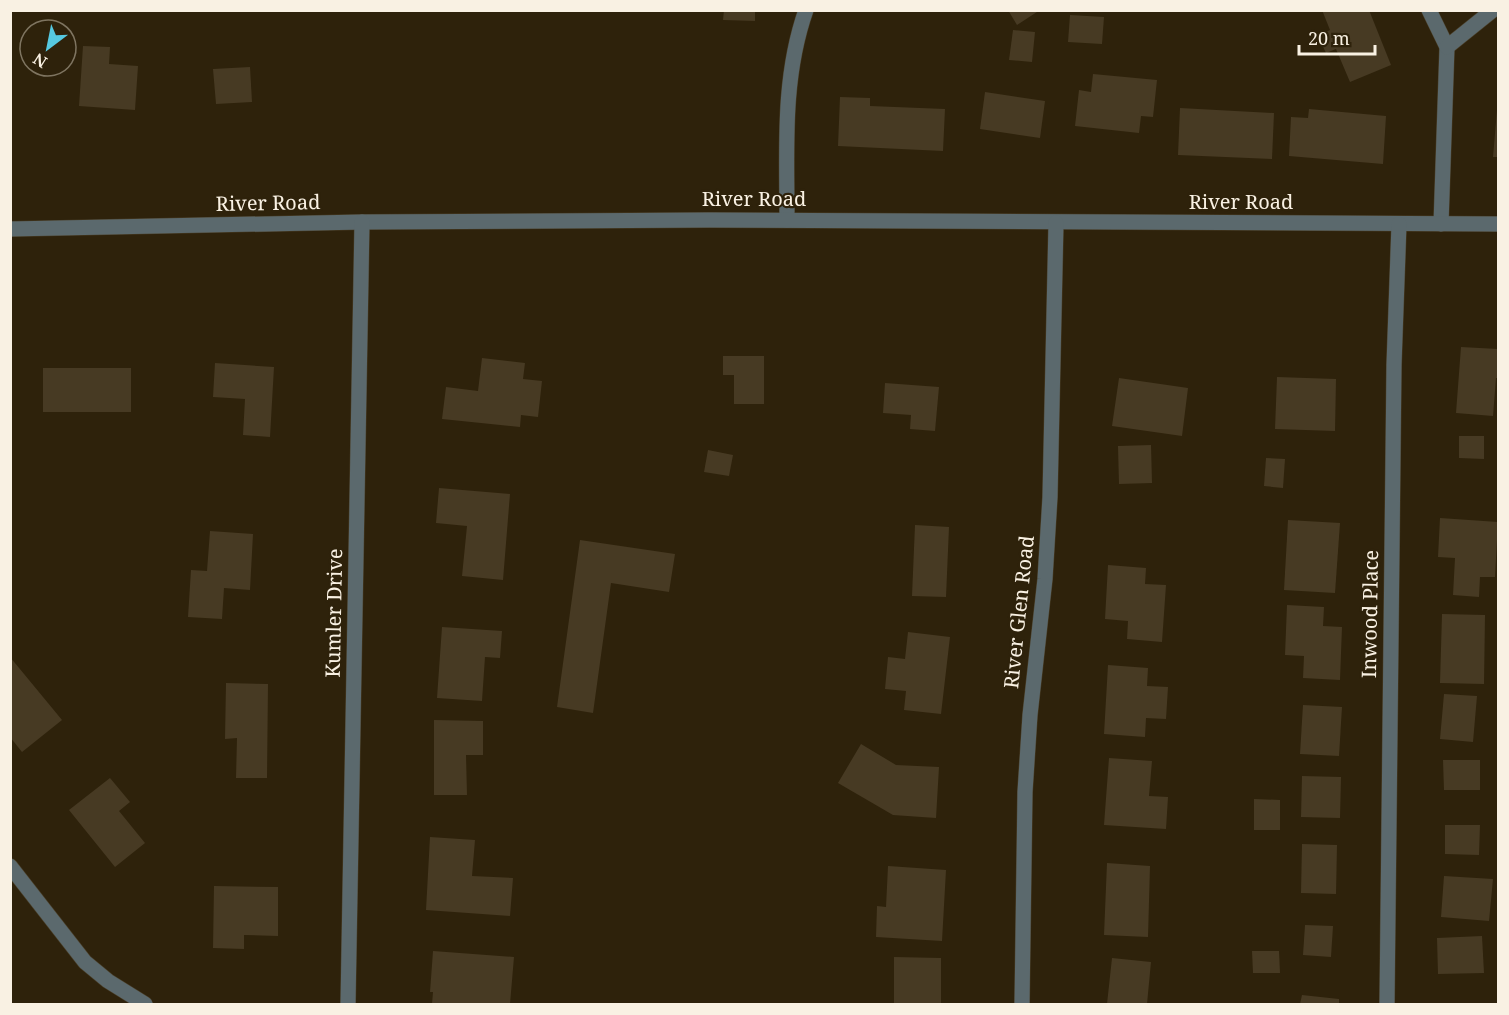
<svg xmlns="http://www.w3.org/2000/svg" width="1509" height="1015" font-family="'Noto Serif',serif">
  <rect width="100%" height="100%" fill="#2e220b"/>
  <g fill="#473a23">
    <polygon points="724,10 755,10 755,21 723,20"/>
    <polygon points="1008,10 1040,10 1017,25"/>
    <polygon points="1322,10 1369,10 1391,65 1350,82 1336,49 1326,53 1318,36 1330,30"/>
    <polygon points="1070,15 1104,17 1102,44 1068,42"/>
    <polygon points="1013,30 1035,32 1032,62 1009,60"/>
    <polygon points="83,46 110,47 109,64 138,66 135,110 79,106"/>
    <polygon points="250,67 252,102 216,104 213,69"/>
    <polygon points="1093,74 1157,80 1153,117 1141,116 1139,133 1075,126 1079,90 1091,92"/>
    <polygon points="985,92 1045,101 1040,138 980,129"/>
    <polygon points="840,97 870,98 870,106 945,109 943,151 838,146"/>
    <polygon points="1180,108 1274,113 1272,159 1178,155"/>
    <polygon points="1309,109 1386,116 1383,164 1289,156 1291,117 1308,118"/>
    <polygon points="1497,110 1498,110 1498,157 1493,157"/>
    <polygon points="1461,347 1498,349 1498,378 1496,378 1493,416 1456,413"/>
    <polygon points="723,356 764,356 764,404 734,404 734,375 723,375"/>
    <polygon points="482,358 525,363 523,379 542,381 538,417 521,415 520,427 442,419 446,387 478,391"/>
    <polygon points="215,363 274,367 270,437 243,435 245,399 213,397"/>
    <rect x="43" y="368" width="88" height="44"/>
    <polygon points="1277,377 1336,379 1335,431 1275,429"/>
    <polygon points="1119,378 1188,388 1182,436 1112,426"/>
    <polygon points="885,383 939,387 935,431 910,429 911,415 883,413"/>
    <polygon points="1459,436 1484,436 1484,459 1459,458"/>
    <polygon points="1151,445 1152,483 1119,484 1118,446"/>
    <polygon points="708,450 733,455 729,476 704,472"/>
    <polygon points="1266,458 1285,459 1283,488 1264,486"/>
    <polygon points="439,488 510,494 503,580 462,576 467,526 436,523"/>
    <polygon points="1440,518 1498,522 1495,577 1480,577 1479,597 1453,595 1455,558 1438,557"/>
    <polygon points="1288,520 1340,523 1335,593 1284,590"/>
    <polygon points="915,525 949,527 946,597 912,596"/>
    <polygon points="210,531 253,534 250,590 224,588 222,619 188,617 191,570 207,571"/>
    <polygon points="580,540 675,554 669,592 611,583 593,713 557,707"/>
    <polygon points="1108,565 1146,568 1145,584 1166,585 1162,642 1127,639 1128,621 1105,619"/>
    <polygon points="1287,605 1324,607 1323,626 1342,627 1340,680 1303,678 1304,656 1285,655"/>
    <polygon points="1442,614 1485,615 1484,684 1440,683"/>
    <polygon points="442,627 502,631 500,658 485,657 482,701 437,698"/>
    <polygon points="908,632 950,637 941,714 904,710 906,691 885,689 888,657 905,659"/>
    <polygon points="10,657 62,720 22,752 10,737"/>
    <polygon points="1108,665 1148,668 1147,686 1168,687 1166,719 1146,718 1145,737 1104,734"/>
    <polygon points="226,683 268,684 267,778 236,778 237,738 225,739"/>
    <polygon points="1444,694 1477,696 1473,742 1440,739"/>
    <polygon points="1303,705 1342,707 1339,756 1300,754"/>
    <polygon points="434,720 483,721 483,755 466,755 467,795 434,795"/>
    <polygon points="861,744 896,765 939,767 936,818 893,815 838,783"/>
    <polygon points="1109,758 1152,761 1149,796 1168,797 1166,829 1104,825"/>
    <polygon points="1443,760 1480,760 1480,790 1444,790"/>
    <polygon points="1302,776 1341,777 1340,818 1301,817"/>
    <polygon points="110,778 130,802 119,811 145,843 115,867 69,810"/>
    <polygon points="1254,799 1280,800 1280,830 1254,830"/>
    <polygon points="1445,825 1480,825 1479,855 1445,854"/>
    <polygon points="430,837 475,840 472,876 513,878 510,916 426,910"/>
    <polygon points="1302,844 1337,845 1336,894 1301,893"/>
    <polygon points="1107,863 1150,866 1148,937 1104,935"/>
    <polygon points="888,866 946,870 942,941 876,937 877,906 886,907"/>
    <polygon points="1444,876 1493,879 1489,921 1441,917"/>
    <polygon points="214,886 278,887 278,936 244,935 244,949 213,948"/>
    <polygon points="1305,925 1333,926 1331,957 1303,955"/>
    <polygon points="1482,936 1484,973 1438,974 1437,938"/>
    <polygon points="433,951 514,957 510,1004 432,1004 433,992 430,992"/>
    <polygon points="1252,951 1279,951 1280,973 1253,973"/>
    <polygon points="894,957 941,958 941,1004 894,1004"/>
    <polygon points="1112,958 1151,962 1147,1004 1107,1004"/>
    <polygon points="1302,995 1339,999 1339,1004 1300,1004"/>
  </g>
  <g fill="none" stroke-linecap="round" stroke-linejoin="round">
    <defs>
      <g id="minor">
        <polyline points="1429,10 1447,47 1441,224"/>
        <polyline points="1447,47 1493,10"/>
        <path d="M787,220C787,149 782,78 806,10"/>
        <polyline points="10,229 362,222 709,220 1498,224"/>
        <polyline points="10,866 85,962 108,981 145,1004"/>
        <polyline points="348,1004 362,222"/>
        <polyline points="1022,1004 1025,792 1030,715 1045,579 1050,497 1056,223"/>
        <polyline points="1387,1004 1394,365 1399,224"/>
      </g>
    </defs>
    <use href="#minor" stroke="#4a3f29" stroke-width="16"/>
    <use href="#minor" stroke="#5b696d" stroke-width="15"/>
  </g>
  <g text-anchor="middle" stroke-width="4.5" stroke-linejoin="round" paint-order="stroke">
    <g font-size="20" fill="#f9f1e3" stroke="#2e220b">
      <text x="754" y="206">River Road</text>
      <text x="1241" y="209">River Road</text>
      <text transform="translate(268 203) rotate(-1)" y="7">River Road</text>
      <text transform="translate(1019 612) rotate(-84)" y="7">River Glen Road</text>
      <text transform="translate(334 613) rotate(-89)" y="7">Kumler Drive</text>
      <text transform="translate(1370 614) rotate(-89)" y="7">Inwood Place</text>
    </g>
  </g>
  <rect width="1509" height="1015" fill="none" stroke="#f9f1e3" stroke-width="24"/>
  <g transform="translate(48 48) rotate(212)"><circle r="28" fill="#2e220b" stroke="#7f7561" stroke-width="1.5"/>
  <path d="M0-4.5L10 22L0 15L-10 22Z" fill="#56c9e1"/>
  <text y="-9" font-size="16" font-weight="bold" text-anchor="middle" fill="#f9f1e3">N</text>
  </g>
  <path d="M1299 45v9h76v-9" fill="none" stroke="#f9f1e3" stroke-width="3"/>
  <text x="1308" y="45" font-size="18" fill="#f9f1e3" stroke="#2e220b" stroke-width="4.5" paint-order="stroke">20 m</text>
</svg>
